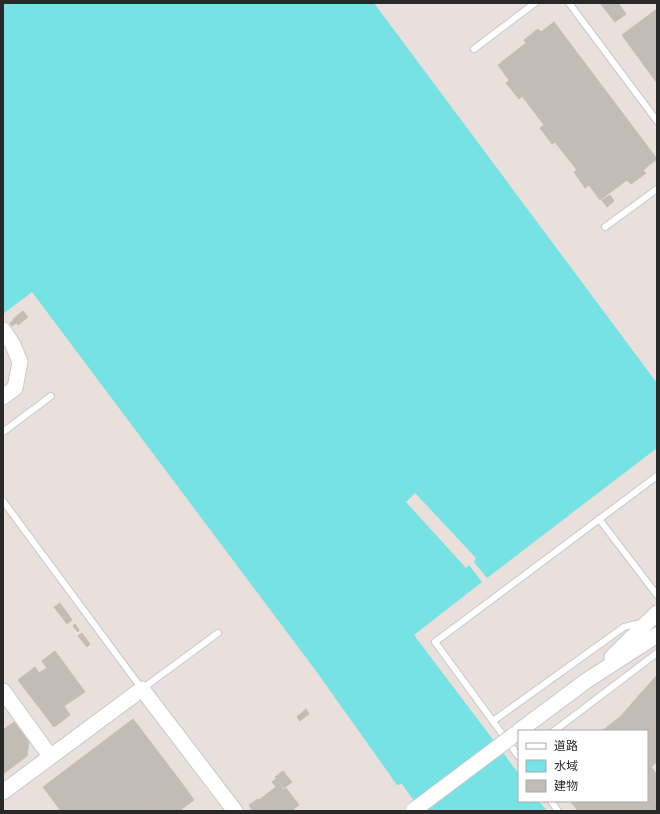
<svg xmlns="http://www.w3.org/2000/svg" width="660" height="814" font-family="'Public Sans','Noto Sans JP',sans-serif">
  <rect width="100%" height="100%" fill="#eae0db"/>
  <polygon fill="#76e2e4" points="3,3 374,3 657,383 657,448 487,578 474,562 476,558 415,493 406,502 466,568 469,565 482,582 414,635 519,774 519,801 539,801 547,811 421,811 402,784 397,785 316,671 32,292 3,314"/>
  <g fill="#c2bcb7" stroke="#c5bcb5">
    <polygon points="600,3 618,3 626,14 615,22"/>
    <polygon points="657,9 657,83 622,35"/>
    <polygon points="554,22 657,159 643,170 646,173 631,184 627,180 600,200 589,185 585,188 574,172 577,170 555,142 552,144 540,128 544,125 522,96 519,99 506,83 509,80 498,65 526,43 524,40 538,29 541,32"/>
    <polygon points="610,195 614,201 607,207 602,200"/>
    <polygon points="23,311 28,317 18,325 13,319"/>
    <polygon points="14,320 16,323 12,326 10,323"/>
    <polygon points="60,603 72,620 67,624 54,607"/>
    <polygon points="75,624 79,630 78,632 73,626"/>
    <polygon points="82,633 90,644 87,647 78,636"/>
    <polygon points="55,651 85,692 64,706 70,715 54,727 18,680 35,667 39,673 47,668 42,661"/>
    <polygon points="657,675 657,762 651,767 647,761 647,731 625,731 616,720 620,717"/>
    <polygon points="306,709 309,714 300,721 297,717"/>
    <polygon points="133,719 181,782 146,808 148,811 61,811 43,787"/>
    <polygon points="616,720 624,731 602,731"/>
    <polygon points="14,722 29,742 27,756 3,774 3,730"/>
    <polygon points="647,761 657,775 657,811 578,811 570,801 647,801"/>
    <polygon points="283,771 292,782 284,788 275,777"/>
    <polygon points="276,779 283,789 263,805 259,800 276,787 272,782"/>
    <polygon points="181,782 194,800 179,811 148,811 146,808"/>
    <polygon points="286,788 299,805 291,811 271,811 265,803"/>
    <polygon points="258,799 263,806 253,811 249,805"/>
    <polygon points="265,803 271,811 255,811"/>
  </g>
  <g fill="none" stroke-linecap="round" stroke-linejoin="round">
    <defs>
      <g id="service">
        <polyline points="569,3 657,121"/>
        <polyline points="474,49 535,3"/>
        <polyline points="605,227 657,189"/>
        <polyline points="3,432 51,396"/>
        <polyline points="3,501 142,689 218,633"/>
        <polyline points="599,519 657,595"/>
        <polyline points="493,721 624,627 641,623"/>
        <polyline points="554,731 657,653"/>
        <polyline points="519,757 435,642 657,476"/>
        <polyline points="551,801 558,811"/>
      </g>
      <g id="tertiary">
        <polyline points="3,330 12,343 20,362 15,388 3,397"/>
        <polyline points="612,657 657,613"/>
        <polyline points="3,691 50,756"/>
        <polyline points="519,731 586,681 657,635"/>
        <polyline points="3,792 142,689 235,811"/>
      </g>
    </defs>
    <use href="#service" stroke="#c4c9d1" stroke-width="8"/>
    <use href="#tertiary" stroke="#c4c9d1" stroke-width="17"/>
    <use href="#service" stroke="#fff" stroke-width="6"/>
    <use href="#tertiary" stroke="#fff" stroke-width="15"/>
    <defs>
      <polyline id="tertiary-bridge" points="414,810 514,735"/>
    </defs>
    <use href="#tertiary-bridge" stroke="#c4c9d1" stroke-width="17" stroke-linecap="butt"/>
    <use href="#tertiary-bridge" stroke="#fff" stroke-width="15"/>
  </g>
  <rect width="660" height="814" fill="none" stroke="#292929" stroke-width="8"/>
  <rect x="518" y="730" width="130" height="72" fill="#ffffff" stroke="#a9a9a9"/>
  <rect x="526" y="743" width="20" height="6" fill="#ffffff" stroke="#a9a9a9"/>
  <text x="554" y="750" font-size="12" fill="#292929">道路</text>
  <rect x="526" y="760" width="20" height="12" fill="#76e2e4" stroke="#a9a9a9"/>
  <text x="554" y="770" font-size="12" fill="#292929">水域</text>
  <rect x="526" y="780" width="20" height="12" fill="#c2bcb7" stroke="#a9a9a9"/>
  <text x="554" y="790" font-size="12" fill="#292929">建物</text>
</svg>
